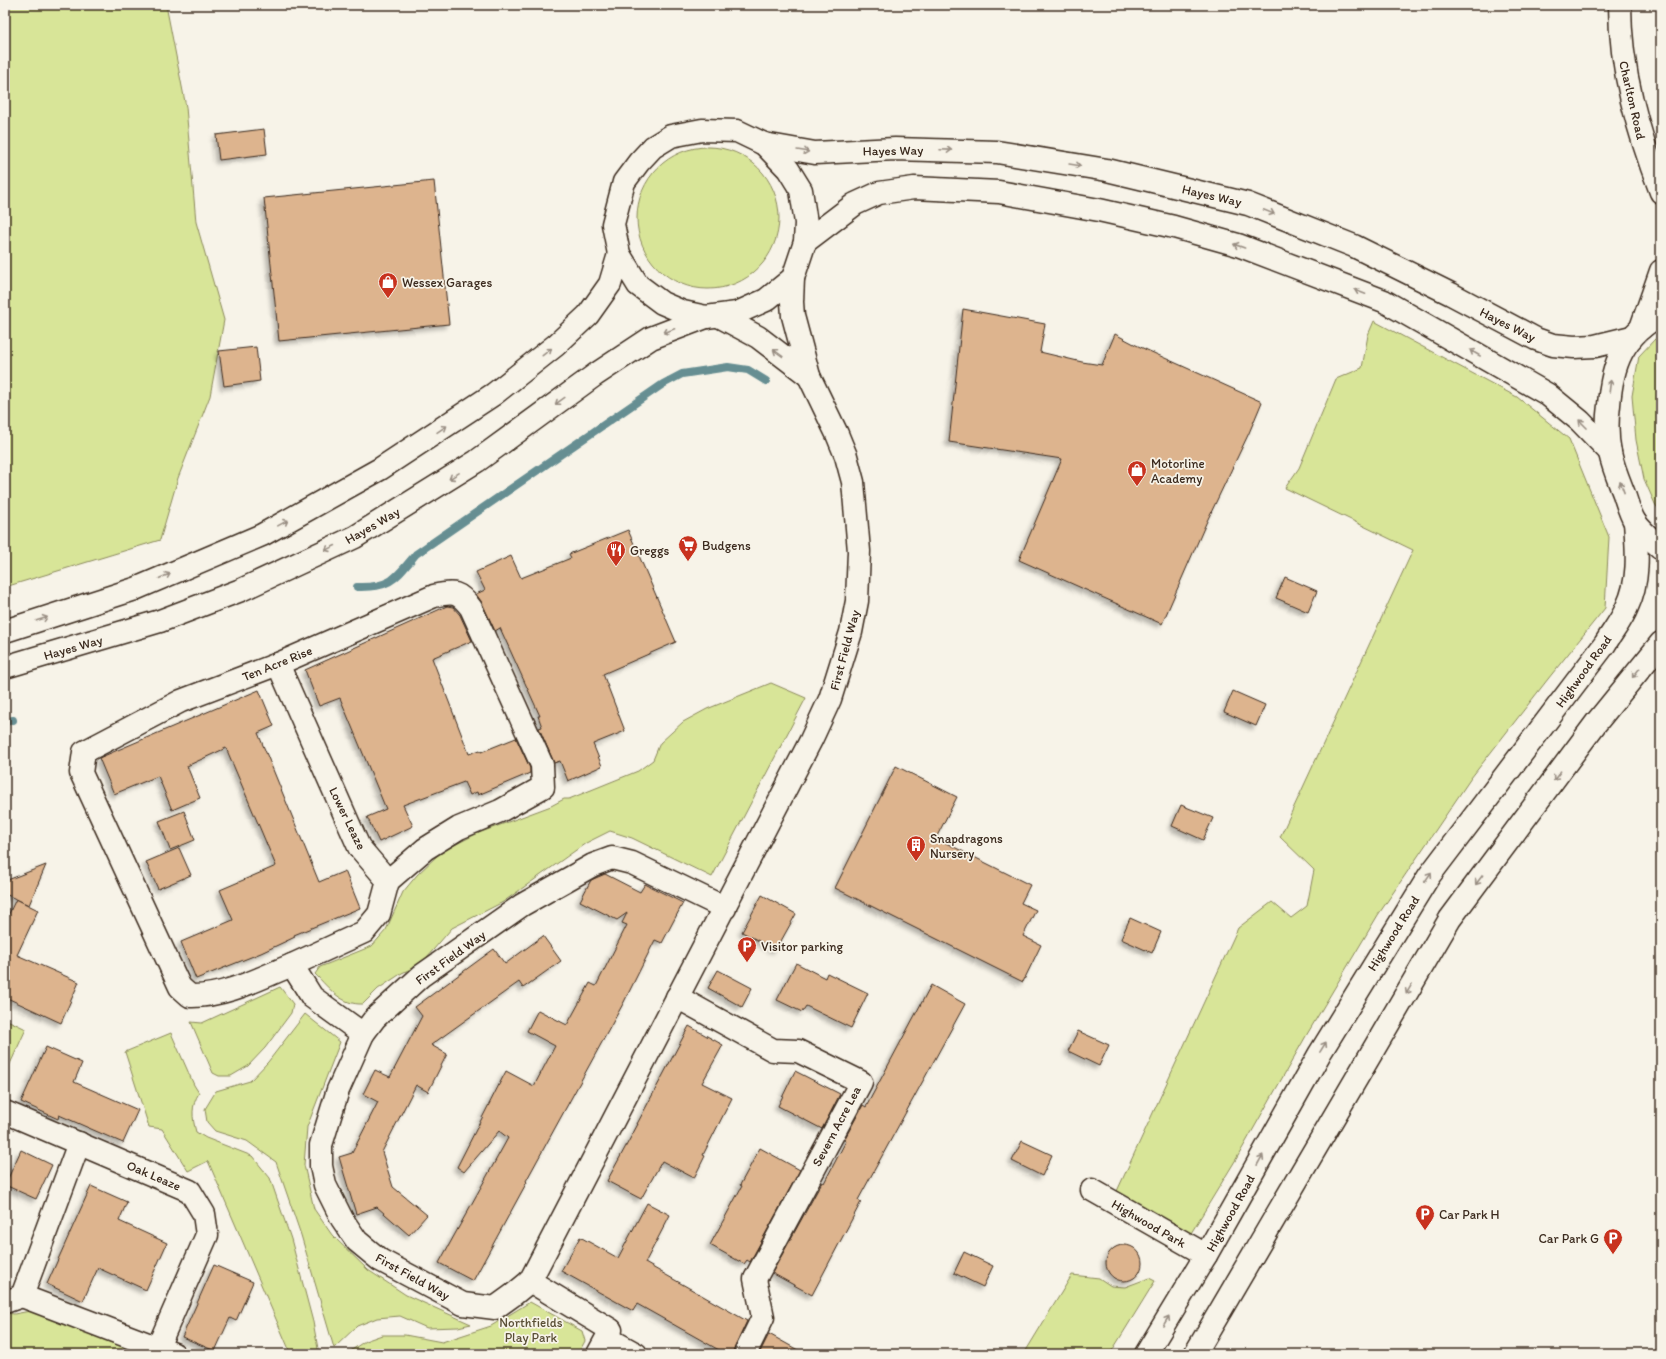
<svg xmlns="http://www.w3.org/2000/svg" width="1666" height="1359" font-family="Itim,sans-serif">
  <defs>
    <filter id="shadow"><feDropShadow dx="-3.5" dy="3.5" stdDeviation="2" flood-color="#0004"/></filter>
  </defs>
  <rect width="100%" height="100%" fill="#f7f3e8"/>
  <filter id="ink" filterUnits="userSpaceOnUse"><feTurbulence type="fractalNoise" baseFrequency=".025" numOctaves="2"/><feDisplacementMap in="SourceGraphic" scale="8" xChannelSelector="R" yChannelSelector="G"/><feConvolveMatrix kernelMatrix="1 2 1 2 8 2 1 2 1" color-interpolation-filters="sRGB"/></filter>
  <g filter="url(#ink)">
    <g fill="#d8e598" stroke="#8a885b">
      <polygon points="5,5 166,5 186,107 196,222 224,320 210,396 178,478 160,540 5,587"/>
      <circle cx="708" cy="218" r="71"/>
      <polygon points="1374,321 1517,397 1569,439 1609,537 1605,608 1548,679 1471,778 1378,915 1306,1036 1238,1156 1185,1243 1112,1202 1238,928 1272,902 1291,918 1307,906 1314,870 1280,837 1413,550 1285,488 1299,468 1336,379 1362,368 1368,335"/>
      <polygon points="1661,335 1661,513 1655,504 1644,479 1636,440 1632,396 1639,356 1655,339"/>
      <path d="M771,683L806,698L712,877L632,838L610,831L586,843L503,902L452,928L421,964L402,973L378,989L363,1004C341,1005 330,989 315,974L320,967L372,946L386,930L403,892L417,875L441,852L476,834L551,806L564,799H569L638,771L653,760L660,743L683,722L707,709Z"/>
      <polygon points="280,987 293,1004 291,1013 265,1048 248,1066 231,1076 219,1076 213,1073 191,1022 202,1023"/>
      <polygon points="305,1014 340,1042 307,1127 304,1165 314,1209 332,1235 368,1270 406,1295 471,1324 458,1327 427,1328 400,1316 377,1318 357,1326 334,1348 301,1235 276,1162 247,1141 215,1131 207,1122 205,1109 216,1091 250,1081 268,1062"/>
      <polygon points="5,1019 26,1029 5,1075"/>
      <path d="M171,1033L194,1085L199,1093C191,1106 192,1117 196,1132L206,1138L252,1156L270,1178L291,1239L313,1322L319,1354H291L208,1161L188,1171L162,1129L149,1127L125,1052Z"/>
      <polygon points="1072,1275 1099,1278 1111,1286 1125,1287 1149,1278 1155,1281 1110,1354 1024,1354"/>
      <polygon points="530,1302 582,1331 585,1341 578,1354 346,1354 365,1341 382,1335 405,1335 442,1342 491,1326"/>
      <polygon points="36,1310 141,1347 142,1354 5,1354 5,1313 14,1314"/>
    </g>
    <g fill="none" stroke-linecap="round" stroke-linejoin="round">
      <g stroke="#668e92" stroke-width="8">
        <path d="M357,587C391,588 395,579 416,554L663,384L682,374L728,367L748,370L766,381"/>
        <polyline points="5,722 13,720"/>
      </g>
    </g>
    <g fill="#ddb48e" stroke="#3b2a1e" filter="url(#shadow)">
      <polygon points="264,129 267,154 219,160 216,135"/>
      <polygon points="434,181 449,324 279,341 264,198"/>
      <polygon points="963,309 1045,324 1040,352 1082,362 1102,365 1115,334 1136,345 1262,402 1249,433 1207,521 1162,624 1019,560 1062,459 949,442"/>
      <polygon points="256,347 260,381 224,386 219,351"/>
      <polygon points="628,530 676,642 603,674 625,731 593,744 602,766 568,781 560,761 554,763 539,728 542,727 538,716 540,716 500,628 495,631 482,603 476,594 485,590 476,572 511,556 521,578 571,558 569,554"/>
      <polygon points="1285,577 1317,591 1308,612 1276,598"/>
      <polygon points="447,606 453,607 460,615 472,641 432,658 469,754 480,750 481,752 516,738 530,768 530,773 478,795 477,792 470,795 464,782 403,805 413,826 379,842 367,817 386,809 340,698 319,706 305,670"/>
      <polygon points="259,690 274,726 258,733 319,882 345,871 360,908 294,935 295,937 261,953 196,979 181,942 233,920 220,890 276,866 226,748 187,766 200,798 172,810 158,776 114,794 99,758"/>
      <polygon points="1233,691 1265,705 1256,726 1224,712"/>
      <polygon points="896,766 957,797 936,838 1030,885 1021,903 1036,910 1023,936 1041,945 1023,982 835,888"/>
      <polygon points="1181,805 1213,818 1203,840 1172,826"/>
      <polygon points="184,811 195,840 170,850 159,821"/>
      <polygon points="179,848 191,875 158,889 146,862"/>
      <polygon points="46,865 29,905 5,894 5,881"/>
      <polygon points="605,874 640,892 645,884 683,903 662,943 655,940 624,1002 526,1181 527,1182 473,1281 439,1263 508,1138 499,1131 464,1172 457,1167 506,1071 534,1086 555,1046 527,1031 538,1010 567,1025 590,983 596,986 627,925 622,923 627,913 617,920 580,901 591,880"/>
      <polygon points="762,895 796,914 776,950 742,932"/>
      <polygon points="16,899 38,910 17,955 79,982 61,1023 5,997 5,922"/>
      <polygon points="1130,918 1161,932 1152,953 1121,939"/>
      <polygon points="543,936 561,961 523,988 519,982 431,1045 447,1054 428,1092 416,1085 382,1152 393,1187 427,1215 409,1235 377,1207 356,1214 339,1157 352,1153 378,1102 363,1094 375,1070 390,1077 422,1016 415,1007 494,949 505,964"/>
      <polygon points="796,963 825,978 827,973 868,993 851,1028 806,1006 802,1012 777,1000"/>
      <polygon points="718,970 752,988 742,1007 708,988"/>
      <polygon points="931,985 965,1004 858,1200 861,1202 812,1295 772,1273 822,1182 824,1183 846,1141 844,1140 863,1105 866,1107"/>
      <polygon points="689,1026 723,1045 702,1083 732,1098 703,1155 705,1156 694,1178 662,1161 641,1199 607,1181 638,1124 637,1124"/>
      <polygon points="1078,1031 1109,1045 1099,1066 1068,1051"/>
      <polygon points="46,1047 82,1063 74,1082 138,1110 123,1143 59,1115 58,1119 21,1102"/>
      <polygon points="795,1071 840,1094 822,1129 778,1106"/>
      <polygon points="1022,1141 1052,1155 1042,1176 1012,1161"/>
      <polygon points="760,1148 800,1170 750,1262 747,1260 744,1264 710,1245 742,1186 740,1185"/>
      <polygon points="21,1150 52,1165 36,1199 5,1185"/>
      <polygon points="91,1186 127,1202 119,1221 167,1243 146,1290 98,1268 83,1301 47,1284"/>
      <polygon points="647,1203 670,1215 645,1263 747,1321 734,1349 733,1354 726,1354 637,1304 633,1311 561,1271 580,1237 618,1258"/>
      <circle cx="1124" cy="1263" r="18"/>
      <polygon points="964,1252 993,1266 983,1287 954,1273"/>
      <polygon points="214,1265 253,1282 236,1321 230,1318 215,1351 182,1337"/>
      <polygon points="769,1334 805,1354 759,1354"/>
    </g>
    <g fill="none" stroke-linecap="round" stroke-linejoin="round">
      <defs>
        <g id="street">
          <path d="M1620,5C1620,70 1638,132 1661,192"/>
          <polyline points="719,316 758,337 809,376"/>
          <polyline points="1641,328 1661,271"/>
          <polyline points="278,664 359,847 388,881"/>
          <polyline points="725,908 632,863 612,858 593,865 522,905 421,976 375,1018 363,1034 338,1090 321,1145 321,1166 325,1185 342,1219 357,1241 380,1260 463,1304 495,1308 513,1295 530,1281 811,740 830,699 851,632 857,601 859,551 853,482 846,456 837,434 809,376 793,316 792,302 793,278"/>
          <path d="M292,965C260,978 225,997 190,996L180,987L81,773L84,752L181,701L278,664L434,596C454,591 459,592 471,608L542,765L543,787L500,811L459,828L425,849L388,881"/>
          <polyline points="677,997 773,1050 798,1051 861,1082 755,1279 763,1317 745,1354"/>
          <polyline points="363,1034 312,997 292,965 364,932 379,914 388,881"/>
          <polyline points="5,1112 190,1191 204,1214 207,1235 158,1347"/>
          <polyline points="79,1143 22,1296 174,1354"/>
          <polyline points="1092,1190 1206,1255"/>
          <polyline points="530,1281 611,1330 598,1354"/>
          <polyline points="5,1302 22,1296"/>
          <polyline points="607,1338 636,1354"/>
        </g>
        <g id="secondary">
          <polygon points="702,130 737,131 764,144 788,169 801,190 806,223 805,242 793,278 766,300 737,313 706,317 683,312 662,303 638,285 619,254 613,224 624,182 639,162 653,147 671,136"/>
          <polyline points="764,144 815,153 895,149 997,152 1107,170 1248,204 1354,246 1451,294 1536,339 1553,345 1574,347 1595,346 1632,337"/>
          <polyline points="805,242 855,204 879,193 914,188 999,192 1099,210 1174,227 1238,245 1384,301 1547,394 1580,421 1610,452"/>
          <path d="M1661,315C1623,335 1612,364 1609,405C1607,420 1607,438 1610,453C1613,467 1619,481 1624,494C1627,503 1630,514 1635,522C1642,532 1652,540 1661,548"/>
          <polyline points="5,631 135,589 262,535 380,469 494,394 556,345 588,315 610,284 619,254"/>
          <polyline points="5,667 160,621 241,590 355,537 477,461 595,375 651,338 706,317"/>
          <path d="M1146,1354L1206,1255L1320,1053L1429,876L1605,644C1612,632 1622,620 1627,607C1640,580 1637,550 1635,522"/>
          <polyline points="1195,1354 1450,919 1596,723 1661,643"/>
        </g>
      </defs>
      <use href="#street" stroke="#3b2a1e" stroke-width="25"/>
      <use href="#secondary" stroke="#3b2a1e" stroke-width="25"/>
      <use href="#street" stroke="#f7f3e8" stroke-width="22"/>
      <use href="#secondary" stroke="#f7f3e8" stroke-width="22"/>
    </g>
    <defs><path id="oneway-shaft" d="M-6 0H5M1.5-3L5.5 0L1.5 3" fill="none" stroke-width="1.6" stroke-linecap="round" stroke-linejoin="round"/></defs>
    <g stroke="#998e83">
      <use href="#oneway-shaft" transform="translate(946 150) rotate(2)"/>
      <use href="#oneway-shaft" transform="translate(803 151) rotate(9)"/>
      <use href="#oneway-shaft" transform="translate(1075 165) rotate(9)"/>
      <use href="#oneway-shaft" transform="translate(1269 212) rotate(22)"/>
      <use href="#oneway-shaft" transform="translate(1239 246) rotate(-161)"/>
      <use href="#oneway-shaft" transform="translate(1360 292) rotate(-159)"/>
      <use href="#oneway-shaft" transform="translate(669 331) rotate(159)"/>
      <use href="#oneway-shaft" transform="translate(547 352) rotate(-38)"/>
      <use href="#oneway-shaft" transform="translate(778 353) rotate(-144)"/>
      <use href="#oneway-shaft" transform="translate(1475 353) rotate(-150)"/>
      <use href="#oneway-shaft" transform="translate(1610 386) rotate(-83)"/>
      <use href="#oneway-shaft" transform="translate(560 401) rotate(144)"/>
      <use href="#oneway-shaft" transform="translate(1583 424) rotate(-135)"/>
      <use href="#oneway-shaft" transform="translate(442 429) rotate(-34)"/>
      <use href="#oneway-shaft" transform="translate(454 476) rotate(148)"/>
      <use href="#oneway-shaft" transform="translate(1622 487) rotate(-111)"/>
      <use href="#oneway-shaft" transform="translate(283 523) rotate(-29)"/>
      <use href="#oneway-shaft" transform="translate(330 548) rotate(155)"/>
      <use href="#oneway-shaft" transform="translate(165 576) rotate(-23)"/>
      <use href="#oneway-shaft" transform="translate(42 619) rotate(-18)"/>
      <use href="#oneway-shaft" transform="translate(1636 673) rotate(128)"/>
      <use href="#oneway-shaft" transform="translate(1557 776) rotate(127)"/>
      <use href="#oneway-shaft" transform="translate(1428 877) rotate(-56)"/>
      <use href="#oneway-shaft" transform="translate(1479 880) rotate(127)"/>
      <use href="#oneway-shaft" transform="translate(1409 989) rotate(120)"/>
      <use href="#oneway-shaft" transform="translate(1323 1047) rotate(-58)"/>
      <use href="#oneway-shaft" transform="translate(1260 1160) rotate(-61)"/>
      <use href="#oneway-shaft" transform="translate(1166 1321) rotate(-59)"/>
    </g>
  </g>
  <defs>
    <symbol id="shop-pin" viewBox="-11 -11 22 30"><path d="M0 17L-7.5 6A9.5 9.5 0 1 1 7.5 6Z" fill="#c8321e" stroke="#f7f3e8"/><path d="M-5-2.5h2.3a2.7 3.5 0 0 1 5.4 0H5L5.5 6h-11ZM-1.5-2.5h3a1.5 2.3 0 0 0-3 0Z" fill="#fff"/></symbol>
    <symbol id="supermarket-pin" viewBox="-11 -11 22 30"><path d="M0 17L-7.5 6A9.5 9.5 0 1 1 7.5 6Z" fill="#c8321e" stroke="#f7f3e8"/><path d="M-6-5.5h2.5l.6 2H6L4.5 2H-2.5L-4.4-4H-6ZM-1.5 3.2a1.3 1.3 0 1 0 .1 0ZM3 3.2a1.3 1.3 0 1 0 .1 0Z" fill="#fff"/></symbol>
    <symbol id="restaurant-pin" viewBox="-11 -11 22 30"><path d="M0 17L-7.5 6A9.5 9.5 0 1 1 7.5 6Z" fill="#c8321e" stroke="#f7f3e8"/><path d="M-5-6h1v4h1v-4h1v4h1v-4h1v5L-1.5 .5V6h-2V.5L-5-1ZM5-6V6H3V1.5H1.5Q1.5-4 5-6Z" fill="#fff"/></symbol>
    <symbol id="building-pin" viewBox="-11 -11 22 30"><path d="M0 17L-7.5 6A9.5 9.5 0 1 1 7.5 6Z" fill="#c8321e" stroke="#f7f3e8"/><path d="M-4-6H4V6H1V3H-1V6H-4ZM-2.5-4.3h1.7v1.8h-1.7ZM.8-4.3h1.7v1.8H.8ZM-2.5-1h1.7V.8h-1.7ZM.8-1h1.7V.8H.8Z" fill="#fff"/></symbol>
    <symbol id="parking-pin" viewBox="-11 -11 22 30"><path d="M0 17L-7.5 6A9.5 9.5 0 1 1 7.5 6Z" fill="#c8321e" stroke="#f7f3e8"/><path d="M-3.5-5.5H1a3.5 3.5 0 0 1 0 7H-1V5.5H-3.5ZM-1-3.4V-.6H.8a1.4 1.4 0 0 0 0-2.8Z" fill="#fff"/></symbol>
  </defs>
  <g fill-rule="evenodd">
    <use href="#shop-pin" x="377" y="271" width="22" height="30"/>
    <use href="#shop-pin" x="1126" y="459" width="22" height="30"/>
    <use href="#supermarket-pin" x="677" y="534" width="22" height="30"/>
    <use href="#restaurant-pin" x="605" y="539" width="22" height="30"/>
    <use href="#building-pin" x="905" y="834" width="22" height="30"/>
    <use href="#parking-pin" x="736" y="935" width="22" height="30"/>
    <use href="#parking-pin" x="1414" y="1203" width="22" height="30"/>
    <use href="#parking-pin" x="1602" y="1227" width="22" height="30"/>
  </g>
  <g text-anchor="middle" stroke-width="3.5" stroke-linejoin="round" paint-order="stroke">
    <g font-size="13" fill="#3b2a1e" stroke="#f7f3e8">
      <text transform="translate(1633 100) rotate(77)" y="5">Charlton Road</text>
      <text transform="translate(893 150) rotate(-1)" y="5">Hayes Way</text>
      <text transform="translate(1212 195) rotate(13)" y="5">Hayes Way</text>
      <text transform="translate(1508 324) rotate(27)" y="5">Hayes Way</text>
      <text transform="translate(372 525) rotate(-30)" y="5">Hayes Way</text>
      <text transform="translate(73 647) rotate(-16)" y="5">Hayes Way</text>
      <text transform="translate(844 650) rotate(-75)" y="5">First Field Way</text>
      <text transform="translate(277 663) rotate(-22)" y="5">Ten Acre Rise</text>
      <text transform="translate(1583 671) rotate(-54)" y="5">Highwood Road</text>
      <text transform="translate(348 818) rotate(64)" y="5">Lower Leaze</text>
      <text transform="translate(1393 933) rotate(-58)" y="5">Highwood Road</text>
      <text transform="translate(450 957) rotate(-36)" y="5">First Field Way</text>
      <text transform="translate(836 1126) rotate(-62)" y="5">Severn Acre Lea</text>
      <text transform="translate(154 1175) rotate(23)" y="5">Oak Leaze</text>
      <text transform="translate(1230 1213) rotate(-61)" y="5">Highwood Road</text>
      <text transform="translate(1149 1223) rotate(30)" y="5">Highwood Park</text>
      <text transform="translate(413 1276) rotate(29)" y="5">First Field Way</text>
    </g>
    <g font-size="13" fill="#3b2a1e" stroke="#f7f3e8" text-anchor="start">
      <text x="402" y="287">Wessex Garages</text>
      <text x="1151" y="468">Motorline<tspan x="1151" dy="15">Academy</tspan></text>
      <text x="702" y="550">Budgens</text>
      <text x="630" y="555">Greggs</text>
      <text x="930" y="843">Snapdragons<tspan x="930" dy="15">Nursery</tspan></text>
      <text x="761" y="951">Visitor parking</text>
      <text x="1439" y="1219">Car Park H</text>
      <text x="1599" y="1243" text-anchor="end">Car Park G</text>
    </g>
    <g font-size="13" fill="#5a4f36" stroke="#f7f3e8">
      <text x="531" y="1327">Northfields<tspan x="531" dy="15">Play Park</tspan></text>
    </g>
  </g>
  <rect width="1666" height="1359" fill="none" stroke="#f7f3e8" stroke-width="20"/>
  <rect x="10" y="10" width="1646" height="1339" fill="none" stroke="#3b2a1e" stroke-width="1.5" filter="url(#ink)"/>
</svg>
